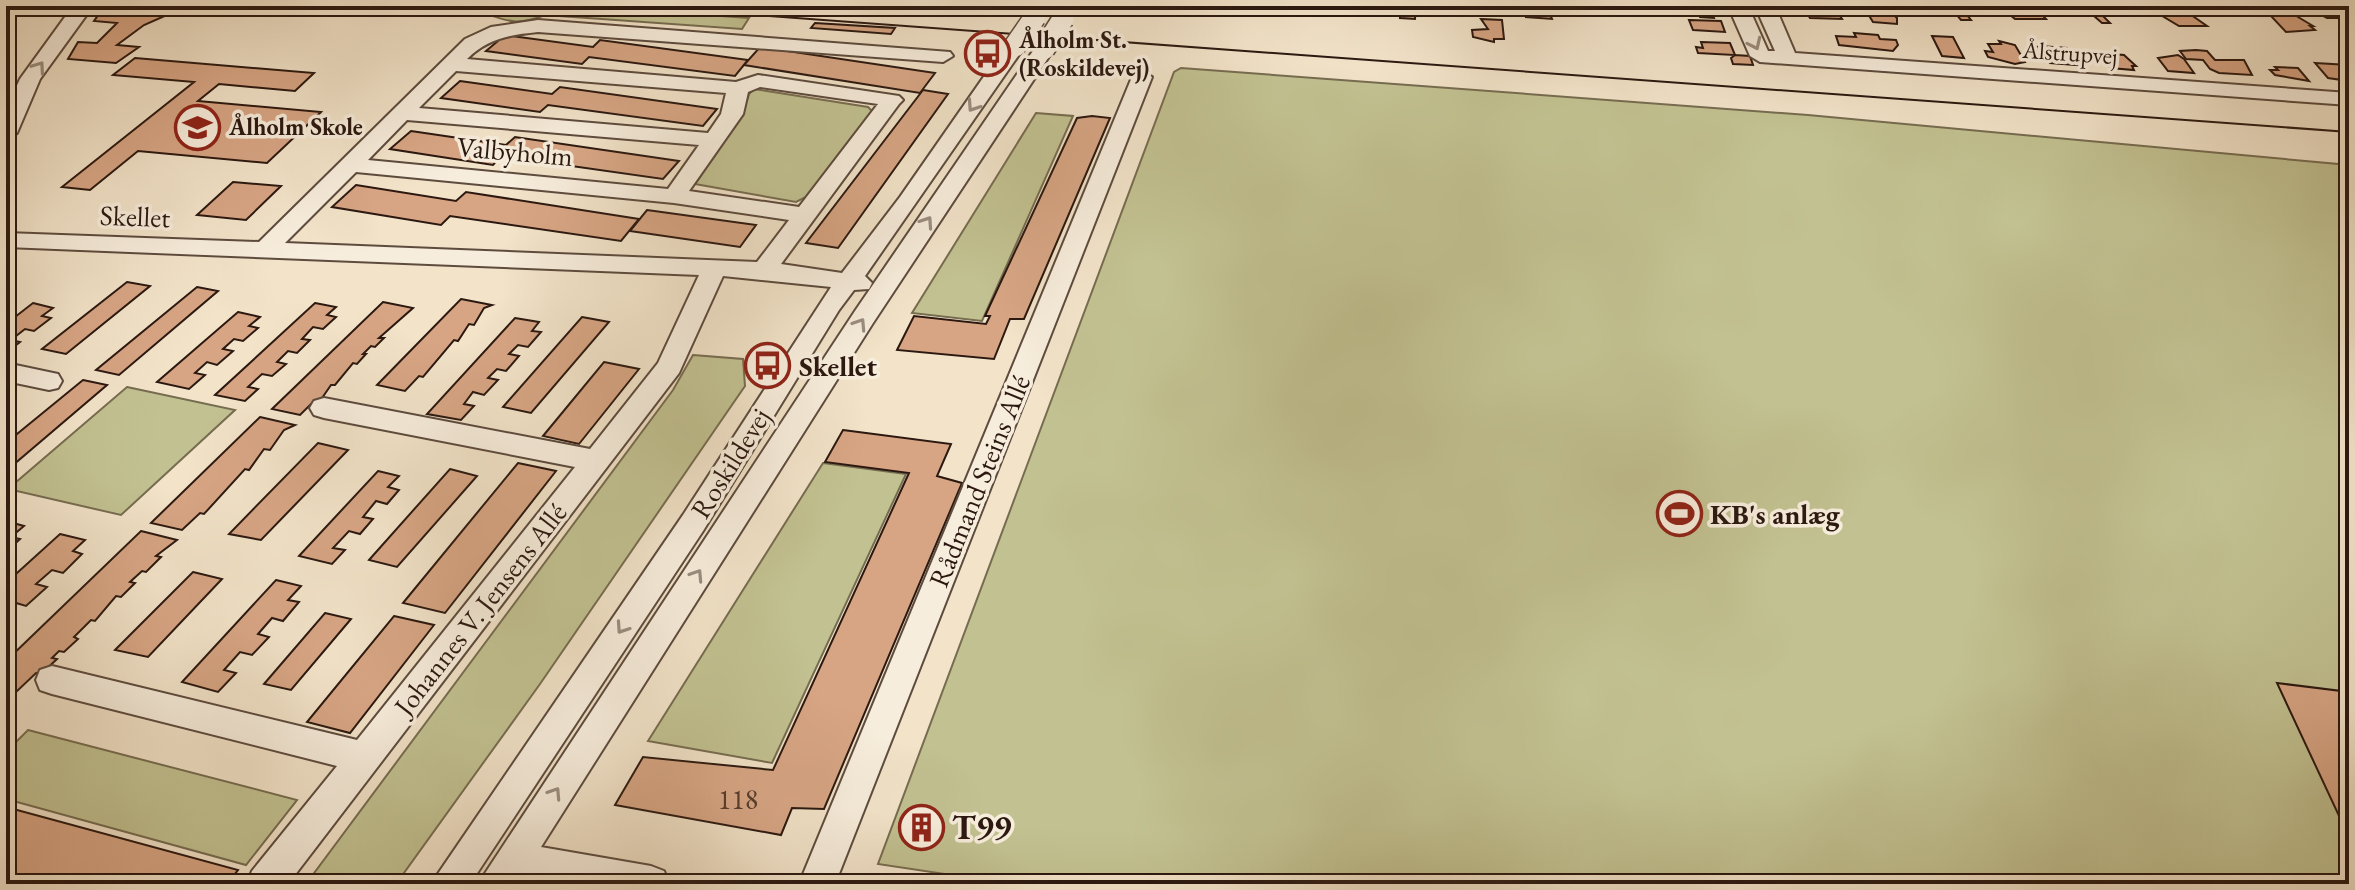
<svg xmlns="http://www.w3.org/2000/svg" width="2355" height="890" font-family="'EB Garamond',serif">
  <rect width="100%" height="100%" fill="#f2e3c9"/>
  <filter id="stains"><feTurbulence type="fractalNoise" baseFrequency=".0025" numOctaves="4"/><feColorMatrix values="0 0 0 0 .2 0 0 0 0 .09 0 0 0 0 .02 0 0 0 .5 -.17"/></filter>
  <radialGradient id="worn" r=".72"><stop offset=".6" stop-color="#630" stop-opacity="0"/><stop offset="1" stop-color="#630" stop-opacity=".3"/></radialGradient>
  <g fill="#c2c191" stroke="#766c50" stroke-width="2">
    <path d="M428,6H583L749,18L742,29L545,15C510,29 504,17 472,10C458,6 442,7 428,6Z"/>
    <polygon points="1181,68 1808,115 2349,165 2349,884 1011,884 878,864 1174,72"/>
    <polygon points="754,89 868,107 873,112 806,197 796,202 695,184 742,116 749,94"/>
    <polygon points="1036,113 1073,116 982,321 912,313"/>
    <polygon points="693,355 743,359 745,386 540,684 396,884 306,884 673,390"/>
    <polygon points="127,387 235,410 121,515 8,489"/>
    <polygon points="823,463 906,474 772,763 648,741"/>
    <polygon points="28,730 297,800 246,865 6,799 6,752"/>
  </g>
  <g fill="#d7a584" stroke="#2b1810" stroke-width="2">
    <polygon points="135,6 185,7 144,25 117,45 139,47 116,63 68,59 78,42 97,43 117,23 94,21 104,7 128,9"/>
    <polygon points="825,6 841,6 905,11 902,16 823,10"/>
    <polygon points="1401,6 1416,7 1415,19 1400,18"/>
    <polygon points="1527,6 1547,7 1552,19 1526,17"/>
    <polygon points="1710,6 1714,18 1700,17 1698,13 1689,12 1687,7"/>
    <polygon points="1842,6 1834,7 1842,19 1810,18 1803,7"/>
    <polygon points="1905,6 1930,6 1936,15 1911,15"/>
    <polygon points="1956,6 1992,7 1996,11 1967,15 1971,20 1961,20 1951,8"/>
    <polygon points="1999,6 2034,6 2046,19 2015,19"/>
    <polygon points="2055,6 2085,6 2097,10 2110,23 2102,23 2094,16 2073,16 2064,6"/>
    <polygon points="2305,6 2333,6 2337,9 2328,9 2340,18 2327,18"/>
    <polygon points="1865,9 1888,10 1897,18 1897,24 1873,22"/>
    <polygon points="2187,12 2207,26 2179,26 2159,14"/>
    <polygon points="2293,14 2313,26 2310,26 2315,30 2286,32 2270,15"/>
    <polygon points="1481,19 1502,20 1504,39 1494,39 1494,42 1473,37 1472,30 1488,29"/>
    <polygon points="1689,20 1721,21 1725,32 1693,30"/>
    <polygon points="815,23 895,28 891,34 811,28"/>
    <polygon points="1854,33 1878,35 1880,39 1896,40 1898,45 1893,51 1839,45 1836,36 1856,37"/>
    <polygon points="505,35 593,47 600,40 748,60 735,76 589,57 582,64 486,51"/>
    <polygon points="1932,36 1953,37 1964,58 1942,56"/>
    <polygon points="1999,41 2015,45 2025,62 2015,64 1988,57 1985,51 1993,52 1988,44 2001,44"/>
    <polygon points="1701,42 1730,43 1735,55 1750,56 1753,65 1733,64 1731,58 1735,55 1698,53 1696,47 1703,48"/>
    <polygon points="2040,46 2067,48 2077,65 2050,63 2045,56 2037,55 2032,48"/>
    <polygon points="760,47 935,73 920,93 744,65"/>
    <polygon points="2196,50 2207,51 2215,60 2244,60 2252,75 2219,73 2210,69 2203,60 2186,59 2180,51"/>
    <polygon points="2100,53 2124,55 2136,66 2132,66 2134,70 2110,68"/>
    <polygon points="2178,55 2184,59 2194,73 2168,71 2158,58"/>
    <polygon points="135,58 314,73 295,91 219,84 198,101 321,112 267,163 138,151 90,190 62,187 194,82 113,75"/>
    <polygon points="2315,63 2349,65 2349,81 2328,78"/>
    <polygon points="2275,67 2298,68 2309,81 2275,75 2270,70 2278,70"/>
    <polygon points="460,81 552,94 560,87 717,109 703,126 548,105 540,112 441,98"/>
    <polygon points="923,90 948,94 838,248 806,243"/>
    <polygon points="1092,116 1110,118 1024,319 1010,319 994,359 897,350 914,316 986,324 990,316 985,316 1077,118"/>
    <polygon points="411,131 506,145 515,137 679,161 663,179 501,156 493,165 390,149"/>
    <polygon points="233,182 281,186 246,220 197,215"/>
    <polygon points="356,185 456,201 466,192 639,219 621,241 450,216 441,225 332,207"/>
    <polygon points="647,210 756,225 740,247 630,231"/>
    <polygon points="127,282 150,286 66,354 42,349"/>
    <polygon points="197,287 218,291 119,375 96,370"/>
    <polygon points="461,299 492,305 484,308 474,325 469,324 458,341 454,340 423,377 419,376 405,391 377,385"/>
    <polygon points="383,302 413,308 379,338 384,338 375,347 371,346 363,354 366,354 357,364 353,363 335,385 331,385 320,401 315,400 300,415 272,409"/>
    <polygon points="33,303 53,308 42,316 51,318 34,331 25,329 11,340 20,342 6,353 6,324"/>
    <polygon points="315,303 336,307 327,315 336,317 323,329 313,327 302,339 310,340 297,353 288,351 277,362 286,364 272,376 262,374 248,387 258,389 245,401 215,395"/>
    <polygon points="238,312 260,317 249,326 258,328 243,341 234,339 223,349 233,351 217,365 207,362 195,373 205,375 189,389 157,382"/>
    <polygon points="582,317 609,322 531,413 503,407"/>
    <polygon points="515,318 539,322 532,331 541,332 528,347 518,345 509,354 519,356 506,371 497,369 488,378 498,380 484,395 473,392 464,404 474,406 461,420 427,414"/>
    <polygon points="604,362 639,369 579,444 543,436"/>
    <polygon points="83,380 107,385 6,471 6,443"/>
    <polygon points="260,417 295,425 284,430 270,450 264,449 249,470 245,469 204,514 200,513 182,530 151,523"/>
    <polygon points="843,430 951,444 937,476 962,483 824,809 792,808 781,835 615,805 643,757 773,770 909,473 825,462"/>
    <polygon points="318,443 348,450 261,540 229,534"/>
    <polygon points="518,463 556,471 445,613 403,603"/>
    <polygon points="450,469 477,476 397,567 369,560"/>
    <polygon points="378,471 399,476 388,487 399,490 387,504 376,501 363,517 373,519 360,534 349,531 333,548 345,550 332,564 299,556"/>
    <polygon points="6,521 24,526 11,537 20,539 6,552"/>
    <polygon points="141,531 177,540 156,556 161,557 146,572 142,571 130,582 135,583 121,597 116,596 95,621 91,620 74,637 78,639 64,652 59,651 52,658 57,659 41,674 36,673 14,694 6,692 6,661"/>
    <polygon points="60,534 85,540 73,551 82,554 63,573 52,570 36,584 47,587 26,606 16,603 6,613 6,583"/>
    <polygon points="193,572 222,579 148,657 115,650"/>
    <polygon points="276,580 301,586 288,600 299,602 283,621 272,618 258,634 269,637 252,655 240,652 224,670 236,673 218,692 182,682"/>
    <polygon points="325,613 351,619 291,690 264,684"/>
    <polygon points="394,616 434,625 350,733 307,722"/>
    <polygon points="2277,683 2349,692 2349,833 2347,833"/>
    <polygon points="6,807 238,870 227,884 6,884"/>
    <polygon points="921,810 934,812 921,845 908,843"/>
  </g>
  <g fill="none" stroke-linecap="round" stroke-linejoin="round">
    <defs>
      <g id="minor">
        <polygon points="6,6 25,6 6,15"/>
        <polygon points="73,6 93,6 40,79 17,133 6,140 6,109 20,79"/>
        <polygon points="1728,6 1748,6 1768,51 1775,51 1755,6 1775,6 1795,53 2349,93 2349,105 1760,62 1750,56"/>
        <path d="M538,20L950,52L953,56L943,62L538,32C510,35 488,38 467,59L736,82L758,75L899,96L903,100L899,104L781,264L842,273L900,197L1008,42H1022L1025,46L865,276L872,283L869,289L854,290L839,310L703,531L470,884H431L683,515L831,287L723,276L679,373L288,884H247L252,871L337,766L52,694L40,690L36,680L40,670L52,666L357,740L575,467L324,418L314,415L310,408L314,401L324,398L590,449L658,363L699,275L6,247V233L259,242L465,39L491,27ZM456,71L726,93L721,114L708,133L419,108ZM760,87L878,104L799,207L689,191L743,114L748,92ZM407,120L699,145L668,189L368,160ZM356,172L674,203L789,220L757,262L285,243Z"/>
        <polygon points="1044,43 1054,49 873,323 541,847 651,866 664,871 669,884 554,884 521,878 517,884 478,884 855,311 1037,45"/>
        <polygon points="1142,71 1152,77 835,884 799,884 1132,77"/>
        <polygon points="6,363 58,374 62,381 58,388 49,390 6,381"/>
      </g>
    </defs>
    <use href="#minor" stroke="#5d4b3e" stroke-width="4"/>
    <use href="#minor" fill="#f7eddc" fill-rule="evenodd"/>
    <polyline stroke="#2b1810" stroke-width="2" points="633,6 2349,132"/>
    <defs>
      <g id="minor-bridge">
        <polyline points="1015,46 1035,17"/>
        <polyline points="1044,49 1063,19"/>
      </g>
    </defs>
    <use href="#minor-bridge" stroke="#5d4b3e" stroke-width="24" stroke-linecap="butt"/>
    <use href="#minor-bridge" stroke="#f7eddc" stroke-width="21"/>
  </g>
  <defs><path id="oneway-chevron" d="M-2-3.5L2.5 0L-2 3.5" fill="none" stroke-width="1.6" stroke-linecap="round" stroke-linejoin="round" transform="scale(2)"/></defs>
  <g stroke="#9b8d80">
    <use href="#oneway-chevron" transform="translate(1755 44) rotate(65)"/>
    <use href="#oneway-chevron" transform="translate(39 67) rotate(-55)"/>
    <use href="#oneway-chevron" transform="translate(973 106) rotate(124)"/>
    <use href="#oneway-chevron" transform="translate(927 222) rotate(-56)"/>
    <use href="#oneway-chevron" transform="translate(860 324) rotate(-57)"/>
    <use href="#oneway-chevron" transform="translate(697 575) rotate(-57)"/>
    <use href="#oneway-chevron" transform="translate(622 628) rotate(124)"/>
    <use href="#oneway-chevron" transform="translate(555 793) rotate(-57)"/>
  </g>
  <defs>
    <symbol id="bus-ring" viewBox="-11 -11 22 22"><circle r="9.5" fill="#f7eddc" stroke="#8f2418" stroke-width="1.5"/><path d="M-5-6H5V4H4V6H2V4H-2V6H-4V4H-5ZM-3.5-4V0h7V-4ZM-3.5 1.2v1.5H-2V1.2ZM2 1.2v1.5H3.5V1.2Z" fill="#8f2418"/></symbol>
    <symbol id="school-ring" viewBox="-11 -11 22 22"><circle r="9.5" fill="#f7eddc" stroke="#8f2418" stroke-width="1.5"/><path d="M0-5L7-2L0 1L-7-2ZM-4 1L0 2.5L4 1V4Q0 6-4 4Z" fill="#8f2418"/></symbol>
    <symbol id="stadium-ring" viewBox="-11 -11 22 22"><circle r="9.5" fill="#f7eddc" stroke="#8f2418" stroke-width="1.5"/><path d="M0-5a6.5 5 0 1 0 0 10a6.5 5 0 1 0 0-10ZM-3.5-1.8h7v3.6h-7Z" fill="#8f2418"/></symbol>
    <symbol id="building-ring" viewBox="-11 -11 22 22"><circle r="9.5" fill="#f7eddc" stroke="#8f2418" stroke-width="1.5"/><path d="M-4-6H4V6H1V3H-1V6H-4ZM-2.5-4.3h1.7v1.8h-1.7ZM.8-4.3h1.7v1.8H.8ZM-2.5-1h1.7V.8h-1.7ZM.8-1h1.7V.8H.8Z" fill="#8f2418"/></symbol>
  </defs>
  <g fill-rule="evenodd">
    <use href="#bus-ring" x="962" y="28" width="51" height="51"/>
    <use href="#school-ring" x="172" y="102" width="51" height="51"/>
    <use href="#bus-ring" x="742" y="340" width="51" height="51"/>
    <use href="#stadium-ring" x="1654" y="488" width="51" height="51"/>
    <use href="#building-ring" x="896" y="802" width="51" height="51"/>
  </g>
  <g text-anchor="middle" stroke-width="7" stroke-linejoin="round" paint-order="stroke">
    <g font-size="24" font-weight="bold" fill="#2b1810" stroke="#f7eddc" text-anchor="start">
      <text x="1019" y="48">Ålholm St.<tspan x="1019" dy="28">(Roskildevej)</tspan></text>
      <text x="229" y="135">Ålholm Skole</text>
    </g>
    <g font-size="24" fill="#2b1810" stroke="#f7eddc">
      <text transform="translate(2070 53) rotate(4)" y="8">Ålstrupvej</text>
    </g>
    <g font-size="28" fill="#2b1810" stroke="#f7eddc">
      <text transform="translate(515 151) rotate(5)" y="10">Valbyholm</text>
      <text transform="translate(135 216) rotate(2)" y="10">Skellet</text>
      <text transform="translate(730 463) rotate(-58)" y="10">Roskildevej</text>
      <text transform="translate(979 481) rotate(-68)" y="10">Rådmand Steins Allé</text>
      <text transform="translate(480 609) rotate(-52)" y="10">Johannes V. Jensens Allé</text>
    </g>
    <g font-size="28" font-weight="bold" fill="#2b1810" stroke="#f7eddc" text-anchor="start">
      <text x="799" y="376">Skellet</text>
      <text x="1710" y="524">KB's anlæg</text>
    </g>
    <g font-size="28" fill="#563b2d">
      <text x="738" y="809">118</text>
    </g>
    <g font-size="34" font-weight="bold" fill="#2b1810" stroke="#f7eddc" text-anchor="start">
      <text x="952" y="839">T99</text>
    </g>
  </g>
  <rect width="2355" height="890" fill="none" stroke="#f2e3c9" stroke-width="32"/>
  <rect x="8" y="8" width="2339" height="874" fill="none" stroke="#2b1810" stroke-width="4"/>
  <rect x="16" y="16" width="2323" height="858" fill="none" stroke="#2b1810" stroke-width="2"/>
  <rect width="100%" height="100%" filter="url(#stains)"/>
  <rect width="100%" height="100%" fill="url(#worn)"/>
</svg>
